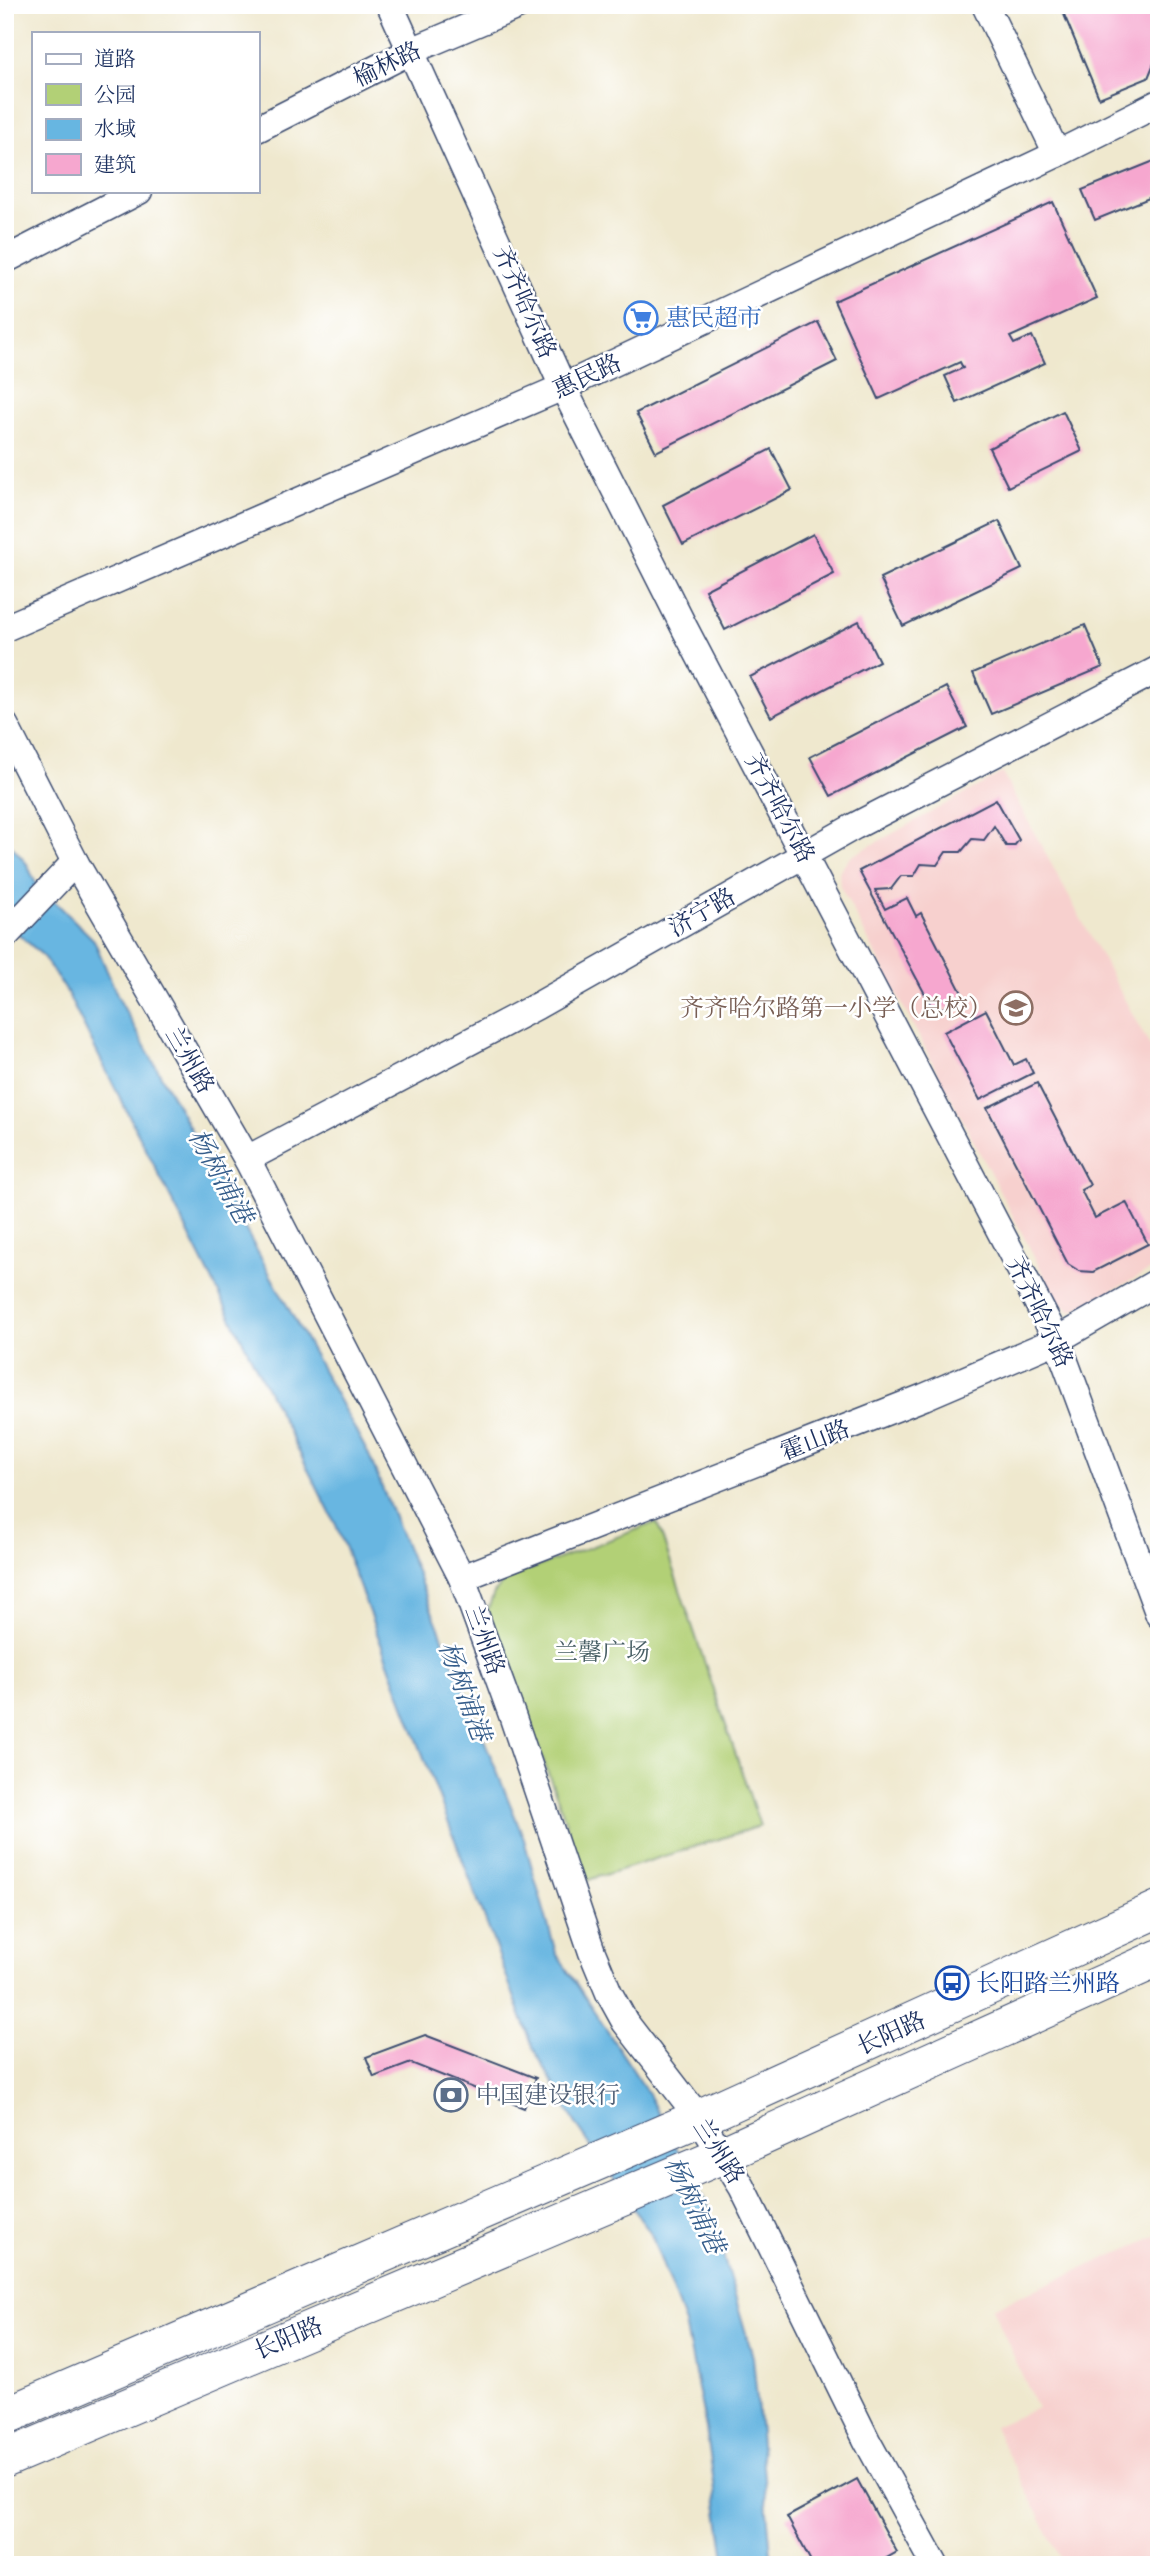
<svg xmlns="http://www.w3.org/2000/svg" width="1164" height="2570" font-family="'Sorts Mill Goudy','Noto Serif SC',serif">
  <rect width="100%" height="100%" fill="#fff"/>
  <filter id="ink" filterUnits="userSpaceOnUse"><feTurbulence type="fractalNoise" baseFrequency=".0143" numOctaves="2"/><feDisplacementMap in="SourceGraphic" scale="14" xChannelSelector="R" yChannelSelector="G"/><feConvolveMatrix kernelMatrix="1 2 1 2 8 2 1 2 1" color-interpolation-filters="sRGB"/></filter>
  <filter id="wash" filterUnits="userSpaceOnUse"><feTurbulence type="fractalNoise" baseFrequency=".00686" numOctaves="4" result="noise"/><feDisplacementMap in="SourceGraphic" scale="28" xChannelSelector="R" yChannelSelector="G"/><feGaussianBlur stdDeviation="1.57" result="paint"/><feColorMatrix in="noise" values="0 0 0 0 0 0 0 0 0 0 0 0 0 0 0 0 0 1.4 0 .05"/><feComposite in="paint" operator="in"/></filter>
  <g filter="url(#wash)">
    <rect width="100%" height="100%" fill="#efe8ce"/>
    <g fill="#f7d0ce">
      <polygon points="1002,773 1159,1063 1159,1266 1072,1311 1058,1302 840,886 839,872 850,857"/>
      <polygon points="1159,2235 1159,2565 1064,2565 994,2427 1037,2408 992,2308"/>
    </g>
    <polygon fill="#b2d076" stroke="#66806a" stroke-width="2" points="657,1522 760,1826 585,1881 559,1802 487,1612 494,1593 507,1578"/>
    <polygon fill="#67b6e1" stroke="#4172a0" stroke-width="2" points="5,838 27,864 35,882 94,940 119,999 369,1455 523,1836 556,1953 644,2087 709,2208 753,2357 772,2565 726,2565 706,2428 685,2324 651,2234 576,2124 534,2049 336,1525 65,989 42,955 5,922"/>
    <g id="blocks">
      <g fill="#f6a7cf">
        <polygon points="1060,5 1159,5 1159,51 1148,78 1099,98"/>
        <polygon points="1159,159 1159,194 1095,220 1082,190"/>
        <polygon points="1053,202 1097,298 1010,337 1014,344 1032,336 1045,363 957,403 945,376 963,368 960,362 879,399 834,301"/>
        <polygon points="818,322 837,361 656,452 636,413"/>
        <polygon points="1063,411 1082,451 1008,487 989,448"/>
        <polygon points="771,449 792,490 683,545 663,505"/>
        <polygon points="999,521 1022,569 903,626 880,578"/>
        <polygon points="813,534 834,574 725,630 705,590"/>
        <polygon points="859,621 879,661 771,717 750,677"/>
        <polygon points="1085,625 1103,667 991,714 973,673"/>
        <polygon points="946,687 967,727 831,796 810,757"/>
        <polygon points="996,799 1019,840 1014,846 1006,846 994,826 984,840 972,839 961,852 946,852 937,865 921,864 914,876 901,876 891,889 875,890 885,909 907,898 916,916 921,913 962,993 950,1007 933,1009 859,871"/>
        <polygon points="986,1010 1014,1065 1026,1059 1033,1073 980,1100 944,1032"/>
        <polygon points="1037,1083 1090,1185 1081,1190 1095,1218 1126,1202 1148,1244 1093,1272 1079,1271 1068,1264 987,1108"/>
        <polygon points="425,2035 536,2078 524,2108 411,2063 374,2077 366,2057"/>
        <polygon points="857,2479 897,2552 874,2565 813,2565 787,2517"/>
      </g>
    </g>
  </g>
  <g filter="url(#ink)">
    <use href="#blocks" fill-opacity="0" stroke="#3b4b6f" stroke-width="2"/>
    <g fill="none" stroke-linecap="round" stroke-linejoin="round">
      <defs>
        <g id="minor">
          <polyline points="390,5 563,387 684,627 1057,1340 1159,1615"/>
          <polyline points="985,5 1057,154"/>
          <polyline points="257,129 411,51 520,5"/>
          <polyline points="5,260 139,191"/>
          <polyline points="5,628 563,387 1057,154 1159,103"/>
          <polyline points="5,725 75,862 247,1159 462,1578 512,1715 592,1952 609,1993 625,2022 699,2118 742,2187 867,2441 935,2565"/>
          <polyline points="5,936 75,862"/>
          <polyline points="247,1159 537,1006 855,826 1159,669"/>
          <polyline points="462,1578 924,1397 1057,1340 1159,1281"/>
        </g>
        <g id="secondary">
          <polyline points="5,2416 699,2118 1159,1909"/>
          <polyline points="5,2459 722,2155 1159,1958"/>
        </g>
      </defs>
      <use href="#minor" stroke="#3b4b6f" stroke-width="29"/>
      <use href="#secondary" stroke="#3b4b6f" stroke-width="39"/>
      <use href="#minor" stroke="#fff" stroke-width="26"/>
      <use href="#secondary" stroke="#fff" stroke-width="37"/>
    </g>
  </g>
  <defs>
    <symbol id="supermarket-ring" viewBox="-11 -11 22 22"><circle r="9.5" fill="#fff" stroke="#3f7fe0" stroke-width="1.5"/><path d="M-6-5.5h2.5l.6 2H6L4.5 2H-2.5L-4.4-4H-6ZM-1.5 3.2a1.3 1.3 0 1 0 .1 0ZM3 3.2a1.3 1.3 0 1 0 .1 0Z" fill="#3f7fe0"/></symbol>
    <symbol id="school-ring" viewBox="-11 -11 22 22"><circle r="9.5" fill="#fff" stroke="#8d6e63" stroke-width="1.5"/><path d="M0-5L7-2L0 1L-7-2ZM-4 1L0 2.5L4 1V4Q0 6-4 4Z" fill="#8d6e63"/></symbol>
    <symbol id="bus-ring" viewBox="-11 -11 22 22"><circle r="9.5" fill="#fff" stroke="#1a4fb4" stroke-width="1.5"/><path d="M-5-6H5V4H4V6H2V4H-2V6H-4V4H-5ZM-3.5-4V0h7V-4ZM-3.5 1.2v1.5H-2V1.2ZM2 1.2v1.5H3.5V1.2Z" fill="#1a4fb4"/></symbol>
    <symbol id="bank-ring" viewBox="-11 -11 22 22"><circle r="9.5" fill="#fff" stroke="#5c6f8a" stroke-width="1.5"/><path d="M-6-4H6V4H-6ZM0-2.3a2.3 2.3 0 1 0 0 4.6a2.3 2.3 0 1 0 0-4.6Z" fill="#5c6f8a"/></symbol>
  </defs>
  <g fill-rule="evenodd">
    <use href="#supermarket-ring" x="622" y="299" width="38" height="38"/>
    <use href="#school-ring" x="997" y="989" width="38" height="38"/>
    <use href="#bus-ring" x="933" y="1964" width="38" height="38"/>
    <use href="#bank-ring" x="432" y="2076" width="38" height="38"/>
  </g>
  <g text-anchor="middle" stroke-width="5" stroke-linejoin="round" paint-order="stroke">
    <g font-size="24" fill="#1b2f5e" stroke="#fff">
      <text transform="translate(387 64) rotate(-26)" y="8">榆林路</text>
      <text transform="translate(525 302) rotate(66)" y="8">齐齐哈尔路</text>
      <text transform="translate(587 376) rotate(-25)" y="8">惠民路</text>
      <text transform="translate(780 808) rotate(62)" y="8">齐齐哈尔路</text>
      <text transform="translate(702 912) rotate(-30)" y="8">济宁路</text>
      <text transform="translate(190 1060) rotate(60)" y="8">兰州路</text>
      <text transform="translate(1040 1312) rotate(64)" y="8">齐齐哈尔路</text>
      <text transform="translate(815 1440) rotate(-21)" y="8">霍山路</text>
      <text transform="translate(485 1640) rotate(70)" y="8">兰州路</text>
      <text transform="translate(891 2033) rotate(-24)" y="8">长阳路</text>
      <text transform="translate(719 2151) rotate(57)" y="8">兰州路</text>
      <text transform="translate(288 2338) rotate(-23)" y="8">长阳路</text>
    </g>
    <g font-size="24" fill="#366cbe" stroke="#fff" text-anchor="start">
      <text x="666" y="326">惠民超市</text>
    </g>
    <g font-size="24" fill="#785e54" stroke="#fff" text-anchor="end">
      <text x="992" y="1016">齐齐哈尔路第一小学（总校）</text>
    </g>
    <g font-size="24" fill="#485f65" stroke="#fff">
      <text x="602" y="1660">兰馨广场</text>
    </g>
    <g font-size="24" fill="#164399" stroke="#fff" text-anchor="start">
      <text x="976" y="1991">长阳路兰州路</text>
    </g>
    <g font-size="24" fill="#4e5e75" stroke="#fff" text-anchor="start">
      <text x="476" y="2103">中国建设银行</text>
    </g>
    <g font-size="26" font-style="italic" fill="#365e8c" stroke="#fff">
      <text transform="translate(221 1176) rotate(61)" y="9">杨树浦港</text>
      <text transform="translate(465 1691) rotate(70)" y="9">杨树浦港</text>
      <text transform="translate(695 2205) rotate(64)" y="9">杨树浦港</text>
    </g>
  </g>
  <rect width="1164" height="2570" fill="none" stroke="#fff" stroke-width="28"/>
  <rect x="32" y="32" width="228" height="161" fill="#ffffff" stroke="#a4acbf" stroke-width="2"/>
  <rect x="46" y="54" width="35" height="10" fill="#ffffff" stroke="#a4acbf" stroke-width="2"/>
  <text x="94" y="66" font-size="21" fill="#1b2f5e">道路</text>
  <rect x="46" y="84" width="35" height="21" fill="#b2d076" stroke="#a4acbf" stroke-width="2"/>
  <text x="94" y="102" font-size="21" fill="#1b2f5e">公园</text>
  <rect x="46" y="119" width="35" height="21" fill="#67b6e1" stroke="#a4acbf" stroke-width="2"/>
  <text x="94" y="136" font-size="21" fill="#1b2f5e">水域</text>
  <rect x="46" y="154" width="35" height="21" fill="#f6a7cf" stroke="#a4acbf" stroke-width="2"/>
  <text x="94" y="172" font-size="21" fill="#1b2f5e">建筑</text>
</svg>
